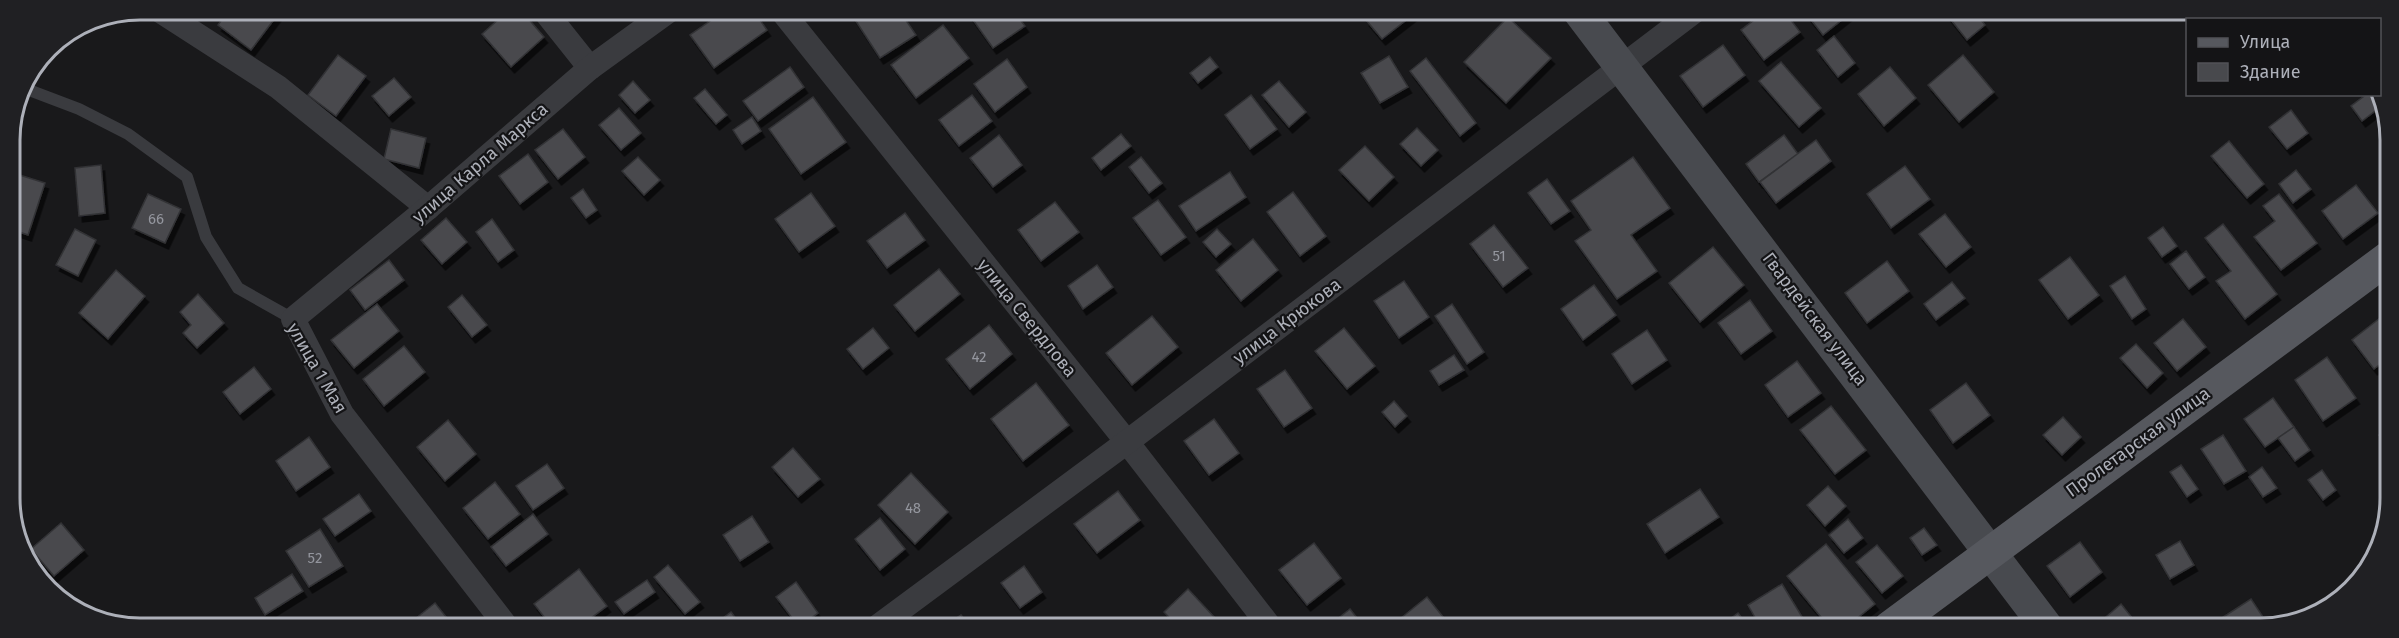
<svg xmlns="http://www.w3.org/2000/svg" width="2399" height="638" font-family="'Fira Sans',sans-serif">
  <defs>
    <filter id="shadow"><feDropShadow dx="3.5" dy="6" stdDeviation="0" flood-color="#0009"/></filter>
  </defs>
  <rect width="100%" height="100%" fill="#19191b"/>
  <g fill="#48494d" stroke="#333336" stroke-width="1.5" filter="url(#shadow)">
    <polygon points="229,9 282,9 251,50 218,25"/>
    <polygon points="510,9 520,9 544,37 511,67 482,34"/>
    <polygon points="726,10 753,10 767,30 714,68 690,35"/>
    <polygon points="853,10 899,10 916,35 880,58 850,12"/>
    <polygon points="966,10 1013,10 1025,26 993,48"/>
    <polygon points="1379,10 1418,11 1382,39 1366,20"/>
    <polygon points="1766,11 1784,11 1800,32 1764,60 1741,30"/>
    <polygon points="1804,11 1853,11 1823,35"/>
    <polygon points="1944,11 1974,11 1985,25 1967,40"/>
    <polygon points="2216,11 2235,12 2223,20"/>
    <polygon points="2254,12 2285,12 2300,20 2244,20"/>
    <polygon points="1508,17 1551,58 1506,103 1464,62"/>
    <polygon points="943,25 969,58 916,98 891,65"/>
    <polygon points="1834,36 1855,63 1838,77 1817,50"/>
    <polygon points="1723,45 1745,75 1703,107 1680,76"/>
    <polygon points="338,55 366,76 336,116 308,95"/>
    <polygon points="1963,55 1994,92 1959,122 1928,85"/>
    <polygon points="1389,56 1408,87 1380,103 1361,73"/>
    <polygon points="1210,57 1218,67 1198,83 1190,73"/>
    <polygon points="1426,58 1476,123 1460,136 1410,71"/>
    <polygon points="1007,59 1027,87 995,112 974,84"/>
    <polygon points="1781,62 1821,108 1799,127 1759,81"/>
    <polygon points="790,67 804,87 758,121 743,101"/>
    <polygon points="1890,67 1916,98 1884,126 1858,94"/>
    <polygon points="394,78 411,97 389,116 372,96"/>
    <polygon points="633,81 650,100 635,113 619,95"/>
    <polygon points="1279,81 1306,112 1289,127 1262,95"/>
    <polygon points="705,89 727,115 716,124 694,98"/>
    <polygon points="2367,94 2375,94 2383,105 2362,121 2351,106"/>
    <polygon points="972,95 992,121 959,146 939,120"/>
    <polygon points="1251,95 1277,129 1250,149 1225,115"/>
    <polygon points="813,97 846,142 801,174 769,129"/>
    <polygon points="619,108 641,133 621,150 599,125"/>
    <polygon points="2291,110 2308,133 2287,149 2269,127"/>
    <polygon points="752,117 761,131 742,144 733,130"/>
    <polygon points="1417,128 1438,150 1421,166 1400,144"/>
    <polygon points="391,129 426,138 419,168 384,159"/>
    <polygon points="563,129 585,157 558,179 535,150"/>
    <polygon points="1121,134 1131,146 1101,170 1092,158"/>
    <polygon points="999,135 1022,165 993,187 970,158"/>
    <polygon points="1784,135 1798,154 1759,182 1746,164"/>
    <polygon points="1816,140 1831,161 1776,203 1760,182"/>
    <polygon points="2229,141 2264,184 2247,198 2211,156"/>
    <polygon points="1365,146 1394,177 1369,201 1339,170"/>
    <polygon points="528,154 548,182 520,204 499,176"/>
    <polygon points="638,157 660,180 644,195 622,171"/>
    <polygon points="1141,157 1162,183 1149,193 1129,167"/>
    <polygon points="1633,157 1670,208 1631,235 1657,271 1617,299 1575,241 1591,230 1571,201"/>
    <polygon points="101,165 105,213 79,216 75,168"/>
    <polygon points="1905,166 1930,199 1891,228 1867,194"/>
    <polygon points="2296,170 2311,189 2293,203 2279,184"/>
    <polygon points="10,172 45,183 28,235 10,229"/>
    <polygon points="1230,172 1246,197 1196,231 1179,206"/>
    <polygon points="1547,179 1570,211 1551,224 1528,193"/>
    <polygon points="2356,185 2378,213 2343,239 2322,211"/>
    <polygon points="583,189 597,210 586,218 571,198"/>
    <polygon points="1293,192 1326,236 1300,256 1267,212"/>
    <polygon points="811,193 835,226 799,252 775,219"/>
    <polygon points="148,194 181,209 165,243 132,228"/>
    <polygon points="2279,194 2317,243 2281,270 2254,237 2275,221 2263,206"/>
    <polygon points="1158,200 1186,237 1161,255 1133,218"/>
    <polygon points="1055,202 1079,232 1041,261 1018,230"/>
    <polygon points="905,213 925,240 887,268 867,241"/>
    <polygon points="1945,214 1971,247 1946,267 1919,234"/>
    <polygon points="446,218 467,242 442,264 421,240"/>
    <polygon points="492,219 514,250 498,262 476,232"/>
    <polygon points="2223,224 2277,294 2245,319 2216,281 2231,271 2205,238"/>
    <polygon points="1494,225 1528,268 1503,287 1470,244"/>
    <polygon points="2163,227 2177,246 2162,257 2148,238"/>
    <polygon points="75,229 96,240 78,276 56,265"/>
    <polygon points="1217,229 1231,244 1216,257 1203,242"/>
    <polygon points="1253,239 1278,270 1241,301 1216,270"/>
    <polygon points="1713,247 1744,285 1700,322 1669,283"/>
    <polygon points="2186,251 2205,277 2189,289 2170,264"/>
    <polygon points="2070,257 2099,295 2068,319 2039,280"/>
    <polygon points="389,260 404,280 365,310 350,290"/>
    <polygon points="1887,261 1909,291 1867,323 1845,293"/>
    <polygon points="1097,265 1113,287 1083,309 1068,286"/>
    <polygon points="939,269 960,294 915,331 894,305"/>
    <polygon points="116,270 145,296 108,339 79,313"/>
    <polygon points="2125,276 2146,309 2132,319 2110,286"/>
    <polygon points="1404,281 1429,317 1399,338 1374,301"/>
    <polygon points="1952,282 1965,298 1936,320 1924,304"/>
    <polygon points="1594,285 1616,315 1583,340 1561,309"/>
    <polygon points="198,294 224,323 197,348 183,333 191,325 180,312"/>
    <polygon points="462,295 487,325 472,337 448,307"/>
    <polygon points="1750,300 1772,331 1741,354 1718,323"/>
    <polygon points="377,304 399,331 354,368 331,340"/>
    <polygon points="1452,304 1484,352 1467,364 1435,316"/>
    <polygon points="1152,316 1178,347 1132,385 1106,353"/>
    <polygon points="2380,318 2387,329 2387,359 2374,369 2352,340"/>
    <polygon points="2183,319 2206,347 2177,371 2154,343"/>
    <polygon points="989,325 1012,354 970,389 946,359"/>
    <polygon points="873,328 889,348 863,369 847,349"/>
    <polygon points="1344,328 1375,366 1347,389 1315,351"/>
    <polygon points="1647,330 1667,360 1632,384 1612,354"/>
    <polygon points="2136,344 2163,373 2147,388 2120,358"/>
    <polygon points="404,346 425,372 384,406 363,379"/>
    <polygon points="1454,355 1464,370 1439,385 1430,371"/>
    <polygon points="2327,357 2356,398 2323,421 2295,380"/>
    <polygon points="1797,361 1821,393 1788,417 1765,385"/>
    <polygon points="254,367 271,389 240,414 223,392"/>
    <polygon points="1285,370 1312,408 1284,427 1257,389"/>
    <polygon points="1036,383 1069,425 1023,461 991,419"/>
    <polygon points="1966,383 1990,415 1953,443 1930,410"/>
    <polygon points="2273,398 2294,427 2265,447 2244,419"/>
    <polygon points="1394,401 1407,416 1395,427 1382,412"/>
    <polygon points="1831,406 1866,450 1835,474 1800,430"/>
    <polygon points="2063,417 2081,437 2062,455 2043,435"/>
    <polygon points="1214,419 1239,453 1209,475 1184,441"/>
    <polygon points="448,420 476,454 445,481 417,447"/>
    <polygon points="2294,427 2310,450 2295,461 2278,438"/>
    <polygon points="2387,428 2387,446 2379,435"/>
    <polygon points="2223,435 2246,471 2224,484 2201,449"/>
    <polygon points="309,437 330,467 296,491 276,461"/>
    <polygon points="793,448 820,479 798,497 772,467"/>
    <polygon points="547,464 564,488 533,510 516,486"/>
    <polygon points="2181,465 2198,489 2187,497 2170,472"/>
    <polygon points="2262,467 2277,488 2263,497 2249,477"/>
    <polygon points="2322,470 2336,490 2323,500 2308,480"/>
    <polygon points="911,473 948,512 915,544 878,505"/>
    <polygon points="495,482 520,514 488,539 463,508"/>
    <polygon points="1828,486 1846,506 1825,526 1807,505"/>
    <polygon points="1700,489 1719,517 1665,553 1647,524"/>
    <polygon points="1118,491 1140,520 1097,553 1074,524"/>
    <polygon points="359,494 371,511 335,536 323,519"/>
    <polygon points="533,514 548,534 506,566 491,547"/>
    <polygon points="752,516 769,542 740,561 723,535"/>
    <polygon points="880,518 905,549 880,570 855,539"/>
    <polygon points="1848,519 1863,538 1844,553 1829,535"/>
    <polygon points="61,523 84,550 54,576 31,549"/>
    <polygon points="1924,528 1937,545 1922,555 1910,538"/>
    <polygon points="320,529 343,566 309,587 286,551"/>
    <polygon points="2180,541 2194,565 2170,579 2156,555"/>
    <polygon points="2080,542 2102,572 2070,597 2047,566"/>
    <polygon points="1314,543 1341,578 1307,605 1279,570"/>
    <polygon points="1826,544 1875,604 1845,628 1830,628 1787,576"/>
    <polygon points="1877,545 1903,576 1882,593 1856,562"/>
    <polygon points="668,565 700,602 685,614 654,577"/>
    <polygon points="1024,566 1042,592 1020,608 1001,583"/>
    <polygon points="579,569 607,606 579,627 552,627 534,604"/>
    <polygon points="292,574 303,591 265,615 255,598"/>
    <polygon points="647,580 655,592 624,614 615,602"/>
    <polygon points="796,582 818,613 799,627 776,597"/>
    <polygon points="1782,584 1804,620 1791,628 1761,628 1748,605"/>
    <polygon points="1188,589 1215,618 1204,628 1179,628 1164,612"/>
    <polygon points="1427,597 1452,628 1401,628 1396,622"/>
    <polygon points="2251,599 2263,617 2245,629 2217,629 2214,623"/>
    <polygon points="435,603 454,627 405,627"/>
    <polygon points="2121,604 2141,629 2092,629"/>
    <polygon points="1350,609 1364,627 1326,628"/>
    <polygon points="731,612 742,627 711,627"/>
    <polygon points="1738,613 1749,628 1718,628"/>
    <polygon points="961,615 970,627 943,627"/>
    <polygon points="613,620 618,627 605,627"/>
  </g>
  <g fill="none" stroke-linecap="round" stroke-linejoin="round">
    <polyline stroke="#3a3b3f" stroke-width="12" points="21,87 79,109 128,134 187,177 206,237 238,288 293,319"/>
    <g stroke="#3a3b3f" stroke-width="24">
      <polyline points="157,9 278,87 428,208"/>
      <polyline points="543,9 590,68"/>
      <polyline points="781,10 1127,442 1271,628"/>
      <polyline points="507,627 342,414 293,319 428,208 590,68 670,10"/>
      <polyline points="877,627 1127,442 1695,11"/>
    </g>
    <polyline stroke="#484a4f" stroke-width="33" points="1579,11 2048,629"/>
    <polyline stroke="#56585e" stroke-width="33" points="1889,628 2388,258"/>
  </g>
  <g text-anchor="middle" stroke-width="4.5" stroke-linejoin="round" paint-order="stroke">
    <g font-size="15" fill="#94969e">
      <text x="156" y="224">66</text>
      <text x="1499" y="261">51</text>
      <text x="979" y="362">42</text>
      <text x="913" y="513">48</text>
      <text x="315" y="563">52</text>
    </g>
    <g font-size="18" fill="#adb0b9" stroke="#141416">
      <text transform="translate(480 163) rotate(-41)" y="6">улица Карла Маркса</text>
      <text transform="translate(1027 318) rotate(51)" y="6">улица Свердлова</text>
      <text transform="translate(1815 319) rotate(53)" y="6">Гвардейская улица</text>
      <text transform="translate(1287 321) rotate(-37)" y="6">улица Крюкова</text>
      <text transform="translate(317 368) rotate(60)" y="6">улица 1 Мая</text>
      <text transform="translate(2138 442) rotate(-36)" y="6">Пролетарская улица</text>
    </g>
  </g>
  <path d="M0 0H2399V638H0ZM140 20H2260A120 120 0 0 1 2380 140V498A120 120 0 0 1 2260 618H140A120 120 0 0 1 20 498V140A120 120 0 0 1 140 20Z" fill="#202023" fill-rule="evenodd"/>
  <path fill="none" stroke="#adb0b9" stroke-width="3" d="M140 20H2260A120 120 0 0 1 2380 140V498A120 120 0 0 1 2260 618H140A120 120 0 0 1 20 498V140A120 120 0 0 1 140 20Z"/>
  <rect x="2186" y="18" width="195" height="78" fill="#141416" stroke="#515257" stroke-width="1.5"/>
  <rect x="2198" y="38" width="30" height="9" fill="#56585e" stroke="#515257" stroke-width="1.5"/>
  <text x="2240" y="48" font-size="18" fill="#adb0b9">Улица</text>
  <rect x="2198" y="63" width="30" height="18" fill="#48494d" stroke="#515257" stroke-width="1.5"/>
  <text x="2240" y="78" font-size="18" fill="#adb0b9">Здание</text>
</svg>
